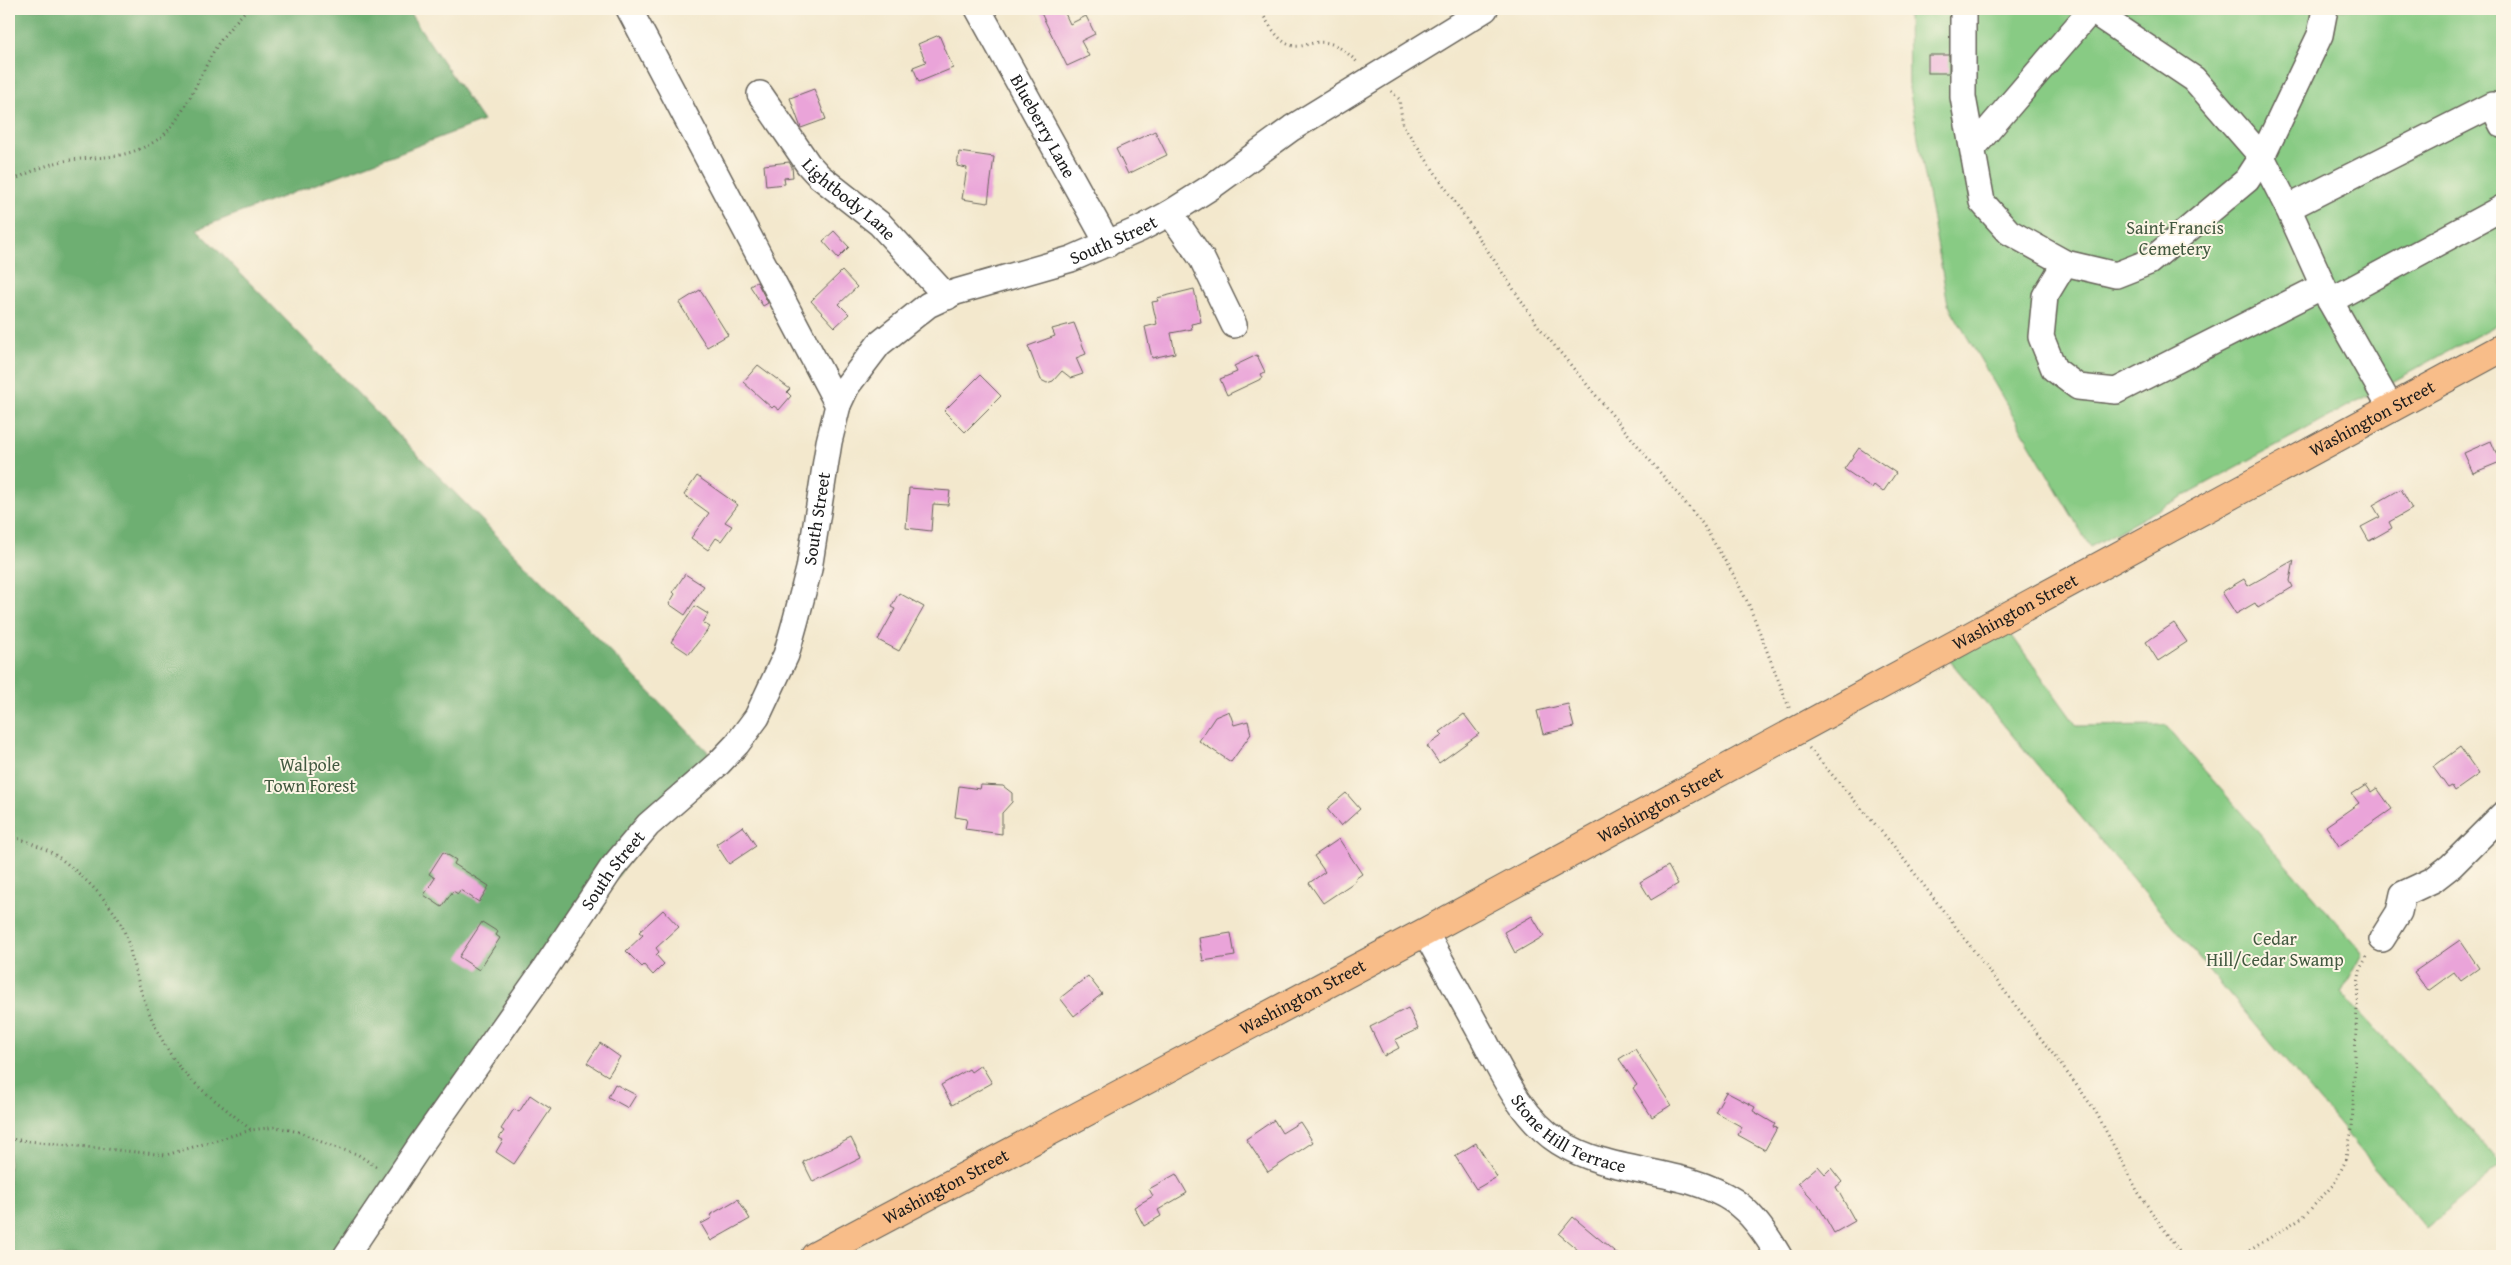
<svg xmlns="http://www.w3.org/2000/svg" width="2511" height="1265" font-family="'Gentium Book Plus',serif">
  <rect width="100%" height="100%" fill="#fcf5e5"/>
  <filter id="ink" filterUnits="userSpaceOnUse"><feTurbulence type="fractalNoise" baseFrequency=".02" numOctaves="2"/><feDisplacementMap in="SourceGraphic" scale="10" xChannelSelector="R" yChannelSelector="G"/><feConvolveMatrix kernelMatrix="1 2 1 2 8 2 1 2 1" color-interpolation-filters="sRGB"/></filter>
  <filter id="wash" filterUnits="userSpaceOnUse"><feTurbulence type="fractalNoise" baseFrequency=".0096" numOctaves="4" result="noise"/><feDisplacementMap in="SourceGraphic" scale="20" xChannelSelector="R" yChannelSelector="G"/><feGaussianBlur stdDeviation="1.12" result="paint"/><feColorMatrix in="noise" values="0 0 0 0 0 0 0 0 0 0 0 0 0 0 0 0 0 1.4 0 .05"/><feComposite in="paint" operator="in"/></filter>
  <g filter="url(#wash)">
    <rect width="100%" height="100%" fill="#f3e8cd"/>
    <g fill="#88cb84" stroke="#527450">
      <polygon points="1908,9 2501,9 2502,322 2090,547 1948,304 1909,88"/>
      <polygon points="1997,615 2077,726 2165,725 2363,953 2341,993 2502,1164 2426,1228 1950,661"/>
    </g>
    <polygon fill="#6eaf72" stroke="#456647" points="9,9 407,9 483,121 197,229 719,763 669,805 346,1256 9,1256"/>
    <g id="blocks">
      <g fill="#eaa4d9">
        <polygon points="1039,9 1063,9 1070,24 1086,16 1095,34 1081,41 1089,56 1067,66"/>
        <polygon points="939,35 953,68 919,82 913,67 926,62 918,44"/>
        <rect x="1928" y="55" width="21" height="18"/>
        <polygon points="814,89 826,119 801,128 790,98"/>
        <polygon points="1155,131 1167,155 1128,174 1116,149"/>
        <polygon points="959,152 994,157 988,203 962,199 967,168 957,166"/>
        <polygon points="789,162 792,167 793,177 784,178 785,184 766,186 764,165"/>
        <polygon points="834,231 849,247 838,258 823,241"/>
        <polygon points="842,271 857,287 839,304 849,314 835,327 811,301"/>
        <polygon points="757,282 768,303 763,306 750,286"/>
        <polygon points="1194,289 1201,322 1191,324 1192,329 1171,333 1175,353 1152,358 1145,327 1157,324 1152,302 1158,301 1157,298"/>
        <polygon points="700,290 728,335 707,347 679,303"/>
        <polygon points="1074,323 1086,354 1076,358 1083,374 1071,378 1062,371 1053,381 1047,383 1041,380 1028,346 1055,336 1052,329"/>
        <polygon points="1257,355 1265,372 1261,374 1263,378 1227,395 1220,379 1237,372 1234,366"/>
        <polygon points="758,365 790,389 787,392 791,396 779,410 774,406 772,408 743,382"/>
        <polygon points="980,375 1001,396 965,432 944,411"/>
        <polygon points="2491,441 2500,462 2473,473 2464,453"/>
        <polygon points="1859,448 1896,473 1883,492 1874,485 1872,488 1844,469"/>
        <polygon points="697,476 738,505 725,522 732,526 721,541 716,538 708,550 691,538 709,513 684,495"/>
        <polygon points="909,488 950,491 948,505 933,504 931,531 906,528"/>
        <polygon points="2401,489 2412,509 2389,522 2392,528 2369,541 2361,527 2380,517 2373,505"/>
        <polygon points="2294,560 2290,581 2293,587 2258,608 2255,603 2236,614 2222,592 2244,579 2248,586"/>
        <polygon points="685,574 704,586 685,615 669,604 675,594 673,592"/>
        <polygon points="899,593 924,607 899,651 878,640 895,609 891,607"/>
        <polygon points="695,606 708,614 703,623 710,627 689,654 671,642"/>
        <polygon points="2174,623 2187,642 2158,661 2146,642"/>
        <polygon points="1568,704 1574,727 1543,734 1537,711"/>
        <polygon points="1229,711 1234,725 1248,721 1251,734 1231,762 1199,741 1215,717"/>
        <polygon points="1464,714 1479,734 1439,763 1427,746 1443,735 1440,732"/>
        <polygon points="2460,747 2479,774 2455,791 2452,786 2448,788 2433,767"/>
        <polygon points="981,785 1003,786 1012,793 1012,802 1002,813 1002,834 965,829 967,819 955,817 959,786 980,789"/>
        <polygon points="2366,785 2371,792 2377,788 2392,809 2339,846 2326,826 2359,803 2352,794"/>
        <polygon points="1346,793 1360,809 1341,826 1327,809"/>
        <polygon points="743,826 756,846 729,864 716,844"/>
        <polygon points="1339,839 1362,874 1355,879 1356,881 1323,903 1309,883 1325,872 1314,856"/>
        <polygon points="443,852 456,860 454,864 489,886 479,902 460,890 458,894 453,891 442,907 424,895 435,878 429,874"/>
        <polygon points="1668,866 1678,884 1651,900 1640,882"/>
        <polygon points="663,910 679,927 656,948 659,952 656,955 664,964 653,975 644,965 642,967 626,951 643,935 639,932"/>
        <polygon points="1532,916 1544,936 1515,953 1504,932"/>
        <polygon points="482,922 498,932 496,935 500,938 479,970 459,957"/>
        <polygon points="1231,933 1235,956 1203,961 1199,938"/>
        <polygon points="2460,940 2479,968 2461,981 2454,972 2428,991 2414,972"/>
        <polygon points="1088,976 1102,994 1074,1016 1060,998"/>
        <polygon points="1408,1008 1418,1029 1395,1040 1399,1048 1384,1056 1370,1027"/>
        <polygon points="600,1043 620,1057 608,1076 587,1063"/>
        <polygon points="1635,1049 1671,1105 1652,1117 1633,1088 1637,1085 1619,1059"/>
        <polygon points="981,1065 992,1083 952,1105 941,1085 969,1069 971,1072"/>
        <polygon points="615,1084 636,1095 628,1108 608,1097"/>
        <polygon points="1726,1092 1755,1107 1753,1111 1775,1124 1773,1127 1777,1128 1765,1150 1738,1135 1742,1127 1715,1112"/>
        <polygon points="530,1095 551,1109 514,1164 496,1152 503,1140 499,1138 504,1131 501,1129 514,1109 519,1112"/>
        <polygon points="1274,1120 1282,1133 1300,1122 1313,1142 1268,1172 1246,1139"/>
        <polygon points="851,1138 861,1158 813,1182 803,1162"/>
        <polygon points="1476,1143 1497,1177 1476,1189 1455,1156"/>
        <polygon points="1818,1166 1825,1174 1831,1168 1842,1182 1836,1187 1855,1221 1834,1233 1818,1205 1798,1183"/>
        <polygon points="1176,1174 1187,1193 1158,1210 1161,1216 1144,1226 1134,1207 1153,1196 1149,1189"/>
        <polygon points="738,1199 750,1219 711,1241 701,1224 712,1218 710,1215"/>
        <polygon points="1573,1217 1620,1256 1585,1256 1559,1234"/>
      </g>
    </g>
  </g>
  <g filter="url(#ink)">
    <use href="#blocks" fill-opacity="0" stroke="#67635a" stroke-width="1"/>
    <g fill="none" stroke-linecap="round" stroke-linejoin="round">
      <defs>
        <g id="minor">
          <polyline points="629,9 838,405"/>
          <path id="s1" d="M978,9L1108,244"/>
          <polyline points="1963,9 1963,97 1982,202 2009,232 2065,263 2116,275 2149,262 2247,180 2262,157 2320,35 2325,9"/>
          <polyline points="2091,10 2194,79 2262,157 2288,208 2330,301 2391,408"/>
          <path id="s2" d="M760,94L808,164L819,176L880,224L947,297"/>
          <polyline points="1973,148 2092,9"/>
          <polyline points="2288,208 2492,105 2502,125"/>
          <polyline points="1170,213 1202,259 1234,325"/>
          <polyline points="2065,263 2045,296 2041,337 2054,369 2078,387 2116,391 2323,286"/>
          <polyline points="2330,301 2502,208"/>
          <path id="s3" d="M1425,932C1444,966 1462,999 1480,1032C1501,1071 1520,1117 1559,1142C1612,1176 1681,1166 1734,1201C1753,1214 1768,1237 1779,1256"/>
          <polyline points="2382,939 2399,912 2403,894 2433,880 2451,866 2502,815"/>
          <path id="s4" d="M346,1256L421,1144L544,970L612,868L648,825L719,763L737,744L757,717L786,655L796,619L809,569L829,442L838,405L847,386L879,344L928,305L956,292L1071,259L1140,229L1170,213L1211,187L1292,128L1485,9"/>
        </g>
        <g id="major">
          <path id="s5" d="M815,1256L1425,932L2502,348"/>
        </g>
      </defs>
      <use href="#minor" stroke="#67635a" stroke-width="28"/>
      <use href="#major" stroke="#67635a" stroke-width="30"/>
      <g stroke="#67635a" stroke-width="3" stroke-dasharray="1 4" stroke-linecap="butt">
        <path d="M1259,9C1267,20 1276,40 1290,45C1298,48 1305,45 1313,43C1332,39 1345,50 1358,63"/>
        <polyline points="1391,91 1399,99 1403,125 1539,327 1702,523 1733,574 1749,605 1790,710"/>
        <path d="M9,182C28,173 48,163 70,160C104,156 125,160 157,140C182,125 202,69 218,44C226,32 237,20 247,9"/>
        <polyline points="1809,748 1893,845 2081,1091 2096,1112 2138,1192 2182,1256"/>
        <path d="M9,836C21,839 33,843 45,849C68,860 112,902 122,926C130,944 132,963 138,981C146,1009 160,1040 177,1064C192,1085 231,1112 251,1130L276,1127L299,1132L331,1146L357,1154L378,1168"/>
        <polyline points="9,1139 166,1155 251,1130"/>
        <polyline points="2241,1256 2304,1216 2334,1184 2345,1162 2352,1129 2358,982 2361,967 2368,955"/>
      </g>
      <use href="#minor" stroke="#fff" stroke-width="25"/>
      <use href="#major" stroke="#f8bd89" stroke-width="28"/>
    </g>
  </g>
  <g text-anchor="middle" stroke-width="4" stroke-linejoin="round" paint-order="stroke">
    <g font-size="18" fill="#1c1c1c" stroke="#fcf5e5">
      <text dy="6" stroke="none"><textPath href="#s1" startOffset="134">Blueberry Lane</textPath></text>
      <text dy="6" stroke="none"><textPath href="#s2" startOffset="139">Lightbody Lane</textPath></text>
      <text dy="6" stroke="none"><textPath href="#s4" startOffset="1338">South Street</textPath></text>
      <text dy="6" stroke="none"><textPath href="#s5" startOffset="1768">Washington Street</textPath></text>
      <text dy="6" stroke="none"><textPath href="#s4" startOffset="889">South Street</textPath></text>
      <text dy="6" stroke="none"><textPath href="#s5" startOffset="1362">Washington Street</textPath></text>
      <text dy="6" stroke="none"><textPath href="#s5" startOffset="958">Washington Street</textPath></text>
      <text dy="6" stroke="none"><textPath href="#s4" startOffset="469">South Street</textPath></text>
      <text dy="6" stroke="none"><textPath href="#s5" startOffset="552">Washington Street</textPath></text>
      <text dy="6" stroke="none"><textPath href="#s3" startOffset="255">Stone Hill Terrace</textPath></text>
      <text dy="6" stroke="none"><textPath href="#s5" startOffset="148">Washington Street</textPath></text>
    </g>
    <g font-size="18" fill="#425940" stroke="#fcf5e5">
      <text x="2175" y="234">Saint Francis<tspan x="2175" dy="21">Cemetery</tspan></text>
      <text x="310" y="771">Walpole<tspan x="310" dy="21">Town Forest</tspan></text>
      <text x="2275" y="945">Cedar<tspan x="2275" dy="21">Hill/Cedar Swamp</tspan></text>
    </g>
  </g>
  <rect width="2511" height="1265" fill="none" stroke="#fcf5e5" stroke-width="30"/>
</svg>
